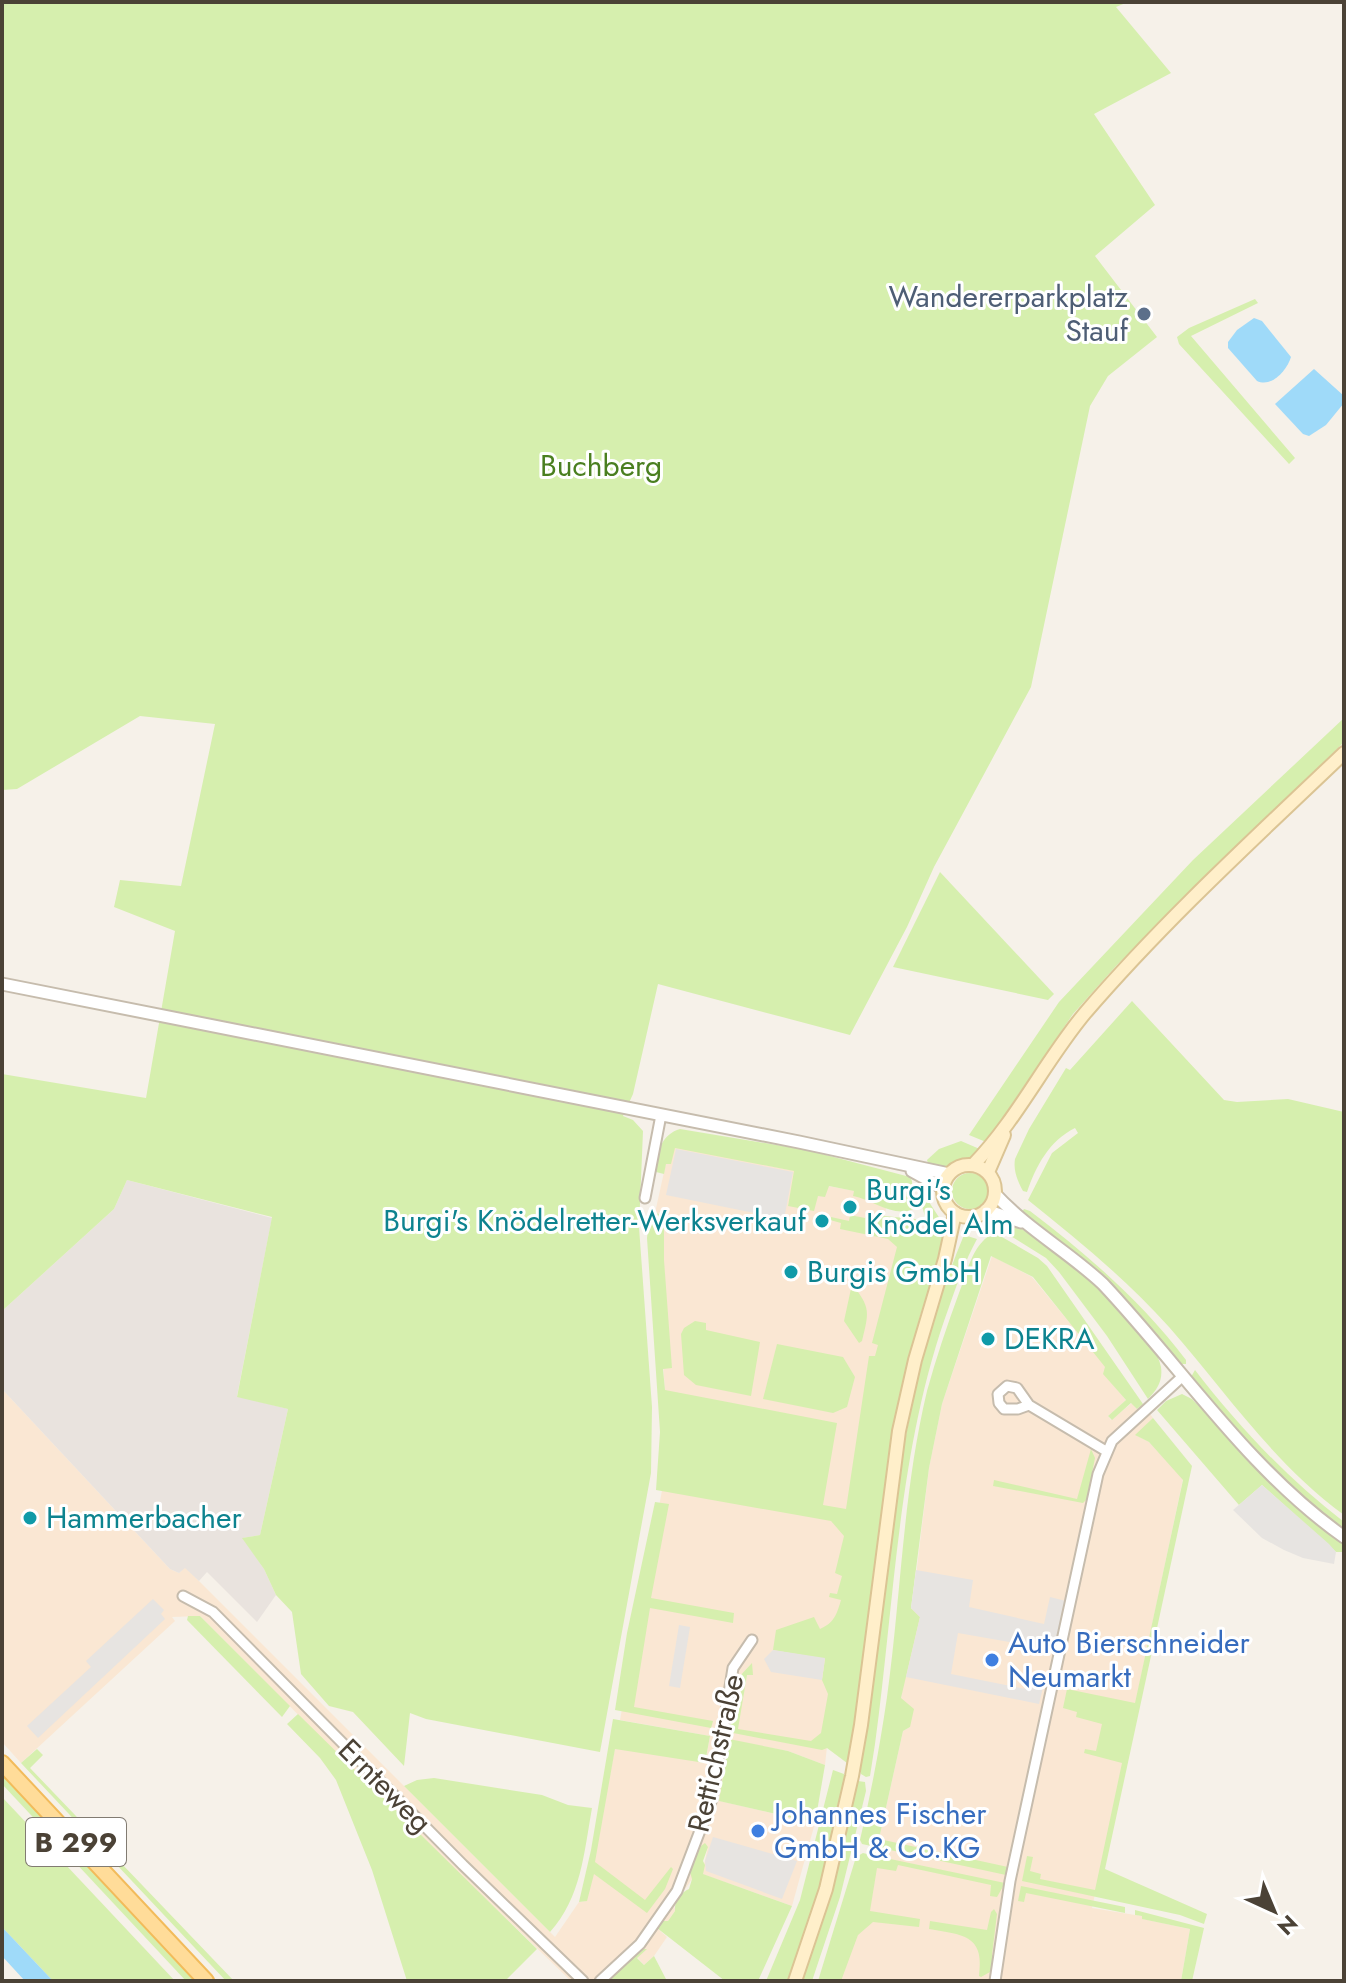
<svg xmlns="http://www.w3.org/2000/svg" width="1346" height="1983" font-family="Jost,sans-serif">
  <rect width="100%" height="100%" fill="#f6f1e9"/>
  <g fill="#fae7d3">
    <polygon points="675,1147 795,1171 788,1206 818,1196 828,1186 855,1191 854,1196 870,1199 886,1208 882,1233 910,1239 851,1524 825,1765 788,1751 729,1740 720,1801 815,1823 792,1906 702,1874 708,1847 692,1879 674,1905 675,1911 668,1921 662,1921 657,1928 667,1937 654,1956 644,1965 637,1957 641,1949 608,1981 571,1981 372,1789 200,1616 172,1617 175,1621 21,1763 2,1742 2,1389 170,1569 179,1573 185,1567 555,1937 579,1902 586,1901 616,1743 706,1758 710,1736 620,1720 669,1452 659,1302 664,1215 655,1213 666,1163"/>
    <polygon points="992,1256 1032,1277 1106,1367 1104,1374 1126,1400 1108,1416 1111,1420 1132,1403 1137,1409 1143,1404 1153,1418 1136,1435 1149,1442 1183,1479 1092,1908 1135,1915 1142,1916 1143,1919 1190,1929 1181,1981 833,1981 871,1855 877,1848 903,1731 910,1727 901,1699 929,1468 942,1404"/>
  </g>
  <polygon fill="#e9e3de" points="127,1180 272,1218 237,1396 288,1409 260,1535 243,1538 264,1569 276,1595 257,1622 207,1572 199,1581 185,1568 179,1573 170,1569 2,1389 2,1311 114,1209"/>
  <g fill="#d6efae">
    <polygon points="2,2 1128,2 1116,7 1171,73 1094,114 1155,205 1095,256 1157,337 1108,376 1090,406 1031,687 934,867 907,927 850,1035 658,984 633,1094 623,1116 633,1120 643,1131 639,1227 652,1407 651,1473 600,1752 426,1719 410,1713 404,1766 353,1712 329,1706 301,1674 292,1612 276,1595 264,1569 242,1538 260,1535 288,1409 237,1397 272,1217 127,1180 114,1209 2,1311 2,1074 146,1098 175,931 114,907 120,880 181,886 215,724 140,716 17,789 2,790"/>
    <polygon points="1255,299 1258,303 1191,336 1295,458 1289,464 1179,344 1177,337 1189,328"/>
    <polygon points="1344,718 1344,742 1116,966 1073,1014 986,1142 969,1135 1059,1002 1193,860"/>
    <polygon points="940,872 1054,994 1048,1000 893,967"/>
    <path d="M1132,1001L1224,1100L1237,1102L1288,1099L1344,1112V1515C1272,1462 1227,1393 1169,1327C1127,1280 1078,1240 1028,1200L1052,1153L1078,1133L1075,1128C1049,1141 1036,1166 1027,1192L1023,1191C1018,1182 1013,1171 1015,1159L1029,1129L1066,1068L1070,1070Z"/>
    <path d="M680,1129L807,1150L910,1177L912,1181L913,1209C894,1218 873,1200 853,1196L854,1191L829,1186L825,1197L818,1196L814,1211L788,1206L794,1171L675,1148L671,1164H666L664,1174L656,1172C655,1154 662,1134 680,1129Z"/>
    <path d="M961,1141L982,1150C968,1162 947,1170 929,1166L927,1160L939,1149Z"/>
    <circle cx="970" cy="1191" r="18"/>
    <path d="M918,1185L942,1222L950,1227L920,1316L905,1374L864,1669L847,1763L827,1748L822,1750L728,1732L739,1677L752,1663L753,1675H747L738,1729L811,1741L821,1733L828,1694L822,1680L825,1659L773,1650L776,1630L814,1617L820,1629C834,1623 837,1614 841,1600L829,1597L830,1593L837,1594L842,1576L835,1573L844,1536L831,1521L656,1490L660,1432L647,1238L650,1212L664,1215V1260L672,1368L663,1369L665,1390L837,1423L823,1505L846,1509L869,1356H875L878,1345L872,1343L897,1247L888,1239L840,1229L841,1223L830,1220L831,1217L849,1221L850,1215L865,1218L866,1216L873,1217L874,1215L915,1219L919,1221V1230L925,1231C929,1215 917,1201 918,1185Z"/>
    <path d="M1024,1209L1030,1211C1088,1255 1142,1302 1186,1360V1364H1180C1132,1307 1087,1262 1028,1217L1022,1212Z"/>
    <path d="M1007,1220C1045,1241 1153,1323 1161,1367C1163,1381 1157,1390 1148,1399L1107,1336L1059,1272L1046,1258L1001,1230L1000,1228Z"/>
    <path d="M995,1233L1038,1258L1047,1266L1143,1404L1137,1409L1131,1403L1112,1420L1108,1416L1126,1400L1103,1374L1105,1367L1033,1277L991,1256L942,1404L929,1468L911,1608L920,1617L901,1698L914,1709L910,1727L903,1731L879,1839L1008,1867L1006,1875L862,1844L860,1840C871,1793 880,1746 887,1697C901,1596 903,1491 927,1391C936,1358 947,1326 959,1293C967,1273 973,1241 995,1233Z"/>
    <path d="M964,1235L977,1239C965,1261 957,1284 949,1307C898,1446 895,1598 875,1744L870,1776L866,1777L861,1774L860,1768C887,1589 893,1404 964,1235Z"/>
    <path d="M852,1284C871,1308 869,1312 862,1341L859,1343L844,1321Z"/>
    <polygon points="695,1321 706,1323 706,1330 760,1342 751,1396 696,1385 684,1375 681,1334 684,1328"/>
    <polygon points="777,1344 843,1357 855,1377 847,1407 833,1413 763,1399"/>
    <path d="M1195,1370C1239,1427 1287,1478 1344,1522V1530C1286,1486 1238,1433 1191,1377Z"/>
    <polygon points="1182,1394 1192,1399 1268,1479 1344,1543 1344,1552 1336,1552 1262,1485 1239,1505 1157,1410 1166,1401"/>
    <polygon points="1153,1418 1192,1466 1105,1869 1207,1914 1204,1924 1180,1915 1022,1881 1027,1856 1033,1857 1030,1871 1041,1874 1040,1879 1095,1890 1122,1763 1084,1753 1085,1749 1096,1751 1102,1724 1076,1717 1077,1712 1063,1708 1067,1689 1135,1703 1183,1480 1149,1442 1135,1435"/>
    <polygon points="1091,1449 1095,1458 1087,1499 1083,1503 993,1486 994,1480 1077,1499"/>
    <polygon points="655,1502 669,1504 651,1598 734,1613 733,1623 650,1608 634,1707 713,1721 711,1728 615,1710 627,1633"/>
    <polygon points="188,1616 200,1616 290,1706 282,1717 187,1620"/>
    <polygon points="298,1714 537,1949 505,1981 407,1981 372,1870 336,1780 320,1758 287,1724"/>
    <polygon points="613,1719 710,1736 705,1763 615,1749 595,1862 645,1900 671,1867 673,1869 665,1889 647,1913 594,1874 587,1901 579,1902 591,1850"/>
    <polygon points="729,1739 788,1751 825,1765 815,1823 719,1801"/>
    <polygon points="37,1749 43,1755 30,1768 234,1981 226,1981 21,1763"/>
    <polygon points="833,1770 844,1774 845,1780 833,1821 825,1874 788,1981 766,1981 800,1900"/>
    <polygon points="2,1772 198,1981 186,1981 2,1784"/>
    <path d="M434,1778L542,1795L568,1805L592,1808C584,1853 581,1898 550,1932L404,1786L417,1780Z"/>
    <polygon points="858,1781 865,1782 866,1791 840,1897 812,1981 802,1981 833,1889"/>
    <polygon points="2,1797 175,1981 53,1981 2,1927"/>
    <path d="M705,1843L708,1847L703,1861L705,1865L703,1874L792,1906L758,1981H725L657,1928L662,1921H668L675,1911C674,1902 680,1893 689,1889L692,1879L690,1872L701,1846Z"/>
    <polygon points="863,1853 871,1855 1005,1883 997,1897 990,1896 991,1885 898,1865 896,1871 877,1868 870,1911 920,1919 919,1927 873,1922 858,1935 841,1981 818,1981 856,1857"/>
    <polygon points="1021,1886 1125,1907 1125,1913 1026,1893 1024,1902 1018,1901"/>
    <path d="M994,1909L997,1914L992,1955L995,1956L990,1972L981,1977L979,1976C985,1934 962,1935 929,1929L930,1921L987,1930L991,1912Z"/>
    <polygon points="1135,1910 1204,1928 1192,1981 1181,1981 1190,1929 1142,1919 1142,1916 1135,1915"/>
    <polygon points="641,1949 647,1949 637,1958 644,1965 654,1956 667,1981 608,1981"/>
  </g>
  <g fill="#e7e4e1">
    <polygon points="676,1149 793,1172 784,1219 666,1195"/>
    <polygon points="1262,1485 1329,1544 1336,1552 1334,1564 1303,1558 1284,1550 1262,1538 1233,1510"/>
    <polygon points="916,1570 973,1580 969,1607 1044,1624 1050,1597 1066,1601 1055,1650 958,1633 951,1674 1026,1689 1028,1679 1044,1683 1039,1704 906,1677 920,1617 911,1608"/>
    <polygon points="153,1599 164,1610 161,1614 165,1619 38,1738 27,1726 91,1667 86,1661"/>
    <polygon points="679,1625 690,1627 680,1688 669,1686"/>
    <polygon points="773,1650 825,1658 822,1680 771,1672 764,1659"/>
    <polygon points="713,1837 797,1861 782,1899 706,1871 705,1861"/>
  </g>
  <g fill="#9fdaf9">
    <path d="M1254,318L1262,321L1291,357C1287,370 1272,388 1257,381L1228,348V342L1237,330Z"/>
    <polygon points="1314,369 1344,396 1344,403 1326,425 1309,436 1303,434 1275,404"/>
    <polygon points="2,1927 53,1981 25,1981 2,1956"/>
  </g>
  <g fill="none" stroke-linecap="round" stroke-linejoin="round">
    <defs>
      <g id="minor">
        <polyline points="645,1198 661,1115"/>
        <polyline points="1029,1405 1018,1409 1004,1409 999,1403 998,1394 1007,1386 1017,1388 1029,1405 1106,1451"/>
        <polyline points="183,1596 213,1612 463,1865 583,1981"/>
        <polyline points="600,1981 640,1944 677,1891 712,1799 733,1668 752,1640"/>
        <polyline points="995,1981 1010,1881 1098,1474 1112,1441 1183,1376"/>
      </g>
      <g id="tertiary">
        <polyline points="2,984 799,1142 949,1174"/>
        <polyline points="912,1171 943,1188"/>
        <path d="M995,1194C1027,1229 1069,1252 1103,1284C1183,1369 1248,1469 1344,1537"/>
        <polyline points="986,1210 1021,1222"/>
      </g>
      <g id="secondary">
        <circle cx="969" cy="1191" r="26"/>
        <path d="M973,1165C1017,1120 1045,1061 1085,1013C1165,920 1256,837 1344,753"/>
        <polyline points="988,1172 1004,1135"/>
        <polyline points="795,1981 826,1889 852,1776 861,1725 899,1431 915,1360 945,1259 955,1213"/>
      </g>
      <polyline id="primary" points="2,1763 206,1981"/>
    </defs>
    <use href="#minor" stroke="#c6bcad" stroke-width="13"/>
    <use href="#tertiary" stroke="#c6bcad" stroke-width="15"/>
    <use href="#secondary" stroke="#dbc494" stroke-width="16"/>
    <use href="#primary" stroke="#f2bb5b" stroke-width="18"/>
    <use href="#minor" stroke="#fff" stroke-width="9"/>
    <use href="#tertiary" stroke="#fff" stroke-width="11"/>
    <use href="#secondary" stroke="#ffefca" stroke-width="12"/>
    <use href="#primary" stroke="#ffdc99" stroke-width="14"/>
  </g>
  <circle fill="#5c6f8a" stroke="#fff" stroke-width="3" cx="1144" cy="314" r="8"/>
  <g fill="#0f9aa8" stroke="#fff" stroke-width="3">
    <circle cx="850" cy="1207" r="8"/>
    <circle cx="822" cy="1221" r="8"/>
    <circle cx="791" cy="1272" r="8"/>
    <circle cx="988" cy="1339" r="8"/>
    <circle cx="30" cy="1518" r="8"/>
  </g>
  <g fill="#3f7fe0" stroke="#fff" stroke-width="3">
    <circle cx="992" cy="1660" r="8"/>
    <circle cx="758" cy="1831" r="8"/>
  </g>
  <g text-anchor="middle" stroke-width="6" stroke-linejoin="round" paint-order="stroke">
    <rect fill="#fff" stroke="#817b72" stroke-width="2" x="26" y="1818" width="100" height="48" rx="6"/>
    <g font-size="28" font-weight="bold" fill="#4b4236">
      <text x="76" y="1852">B 299</text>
    </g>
    <g font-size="30" fill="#4e5e75" stroke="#fff" text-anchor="end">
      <text x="1128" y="307">Wandererparkplatz<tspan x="1128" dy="34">Stauf</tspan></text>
    </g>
    <g font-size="30" fill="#4a7f20" stroke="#fff">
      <text x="601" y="476">Buchberg</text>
    </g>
    <g font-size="30" fill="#0d838f" stroke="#fff" text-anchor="start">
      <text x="866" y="1200">Burgi's<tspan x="866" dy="34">Knödel Alm</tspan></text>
      <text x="806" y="1231" text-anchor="end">Burgi's Knödelretter-Werksverkauf</text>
      <text x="807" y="1282">Burgis GmbH</text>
      <text x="1004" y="1349">DEKRA</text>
      <text x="46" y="1528">Hammerbacher</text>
    </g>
    <g font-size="30" fill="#366cbe" stroke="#fff" text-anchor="start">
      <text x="1008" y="1653">Auto Bierschneider<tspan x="1008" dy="34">Neumarkt</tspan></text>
      <text x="774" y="1824">Johannes Fischer<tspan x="774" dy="34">GmbH &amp; Co.KG</tspan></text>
    </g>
    <g font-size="30" fill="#4b4236" stroke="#fff">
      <text transform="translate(716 1753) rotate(-77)" y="10">Rettichstraße</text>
      <text transform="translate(385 1786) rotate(45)" y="10">Ernteweg</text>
    </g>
  </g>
  <rect width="1346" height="1983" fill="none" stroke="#4b4236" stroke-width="8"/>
  <g transform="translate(1274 1911) rotate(136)" stroke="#ffffff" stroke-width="6" paint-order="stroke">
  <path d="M0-6L14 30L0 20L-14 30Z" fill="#4b4236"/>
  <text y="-12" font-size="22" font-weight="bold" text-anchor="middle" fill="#4b4236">N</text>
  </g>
</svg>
